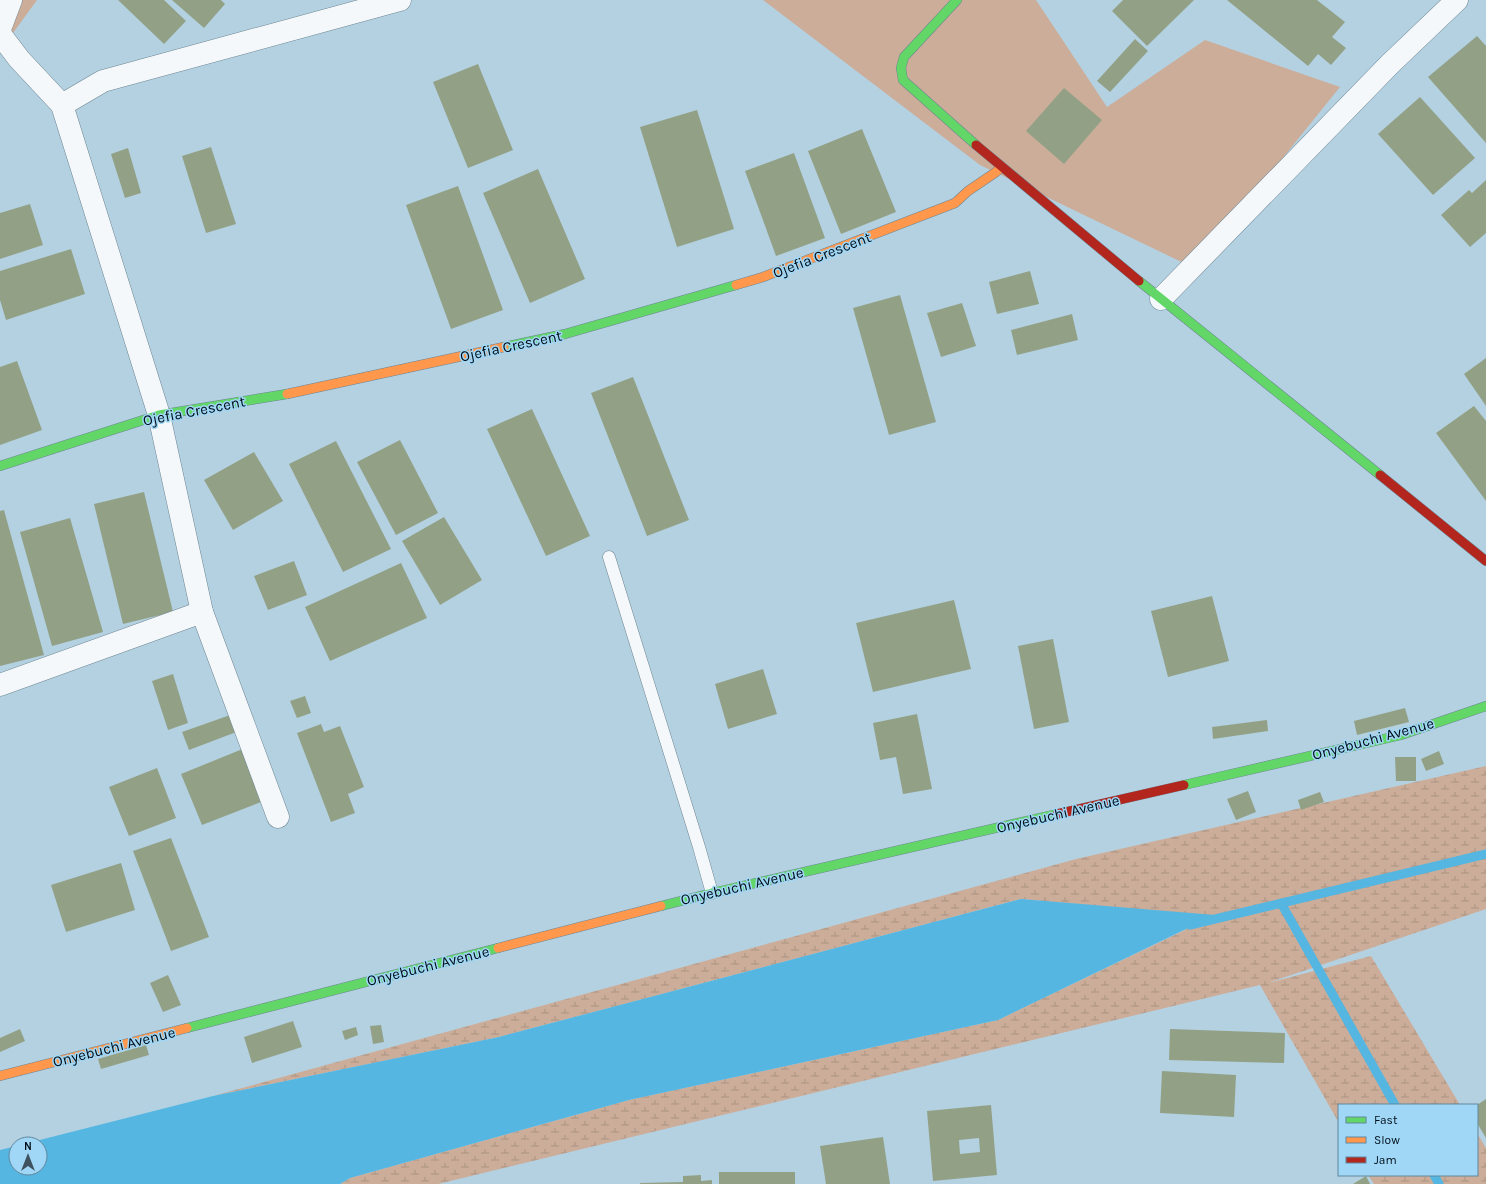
<svg xmlns="http://www.w3.org/2000/svg" width="1486" height="1184" font-family="Karla,sans-serif">
  <defs>
    <pattern id="wetland-marsh" width="20" height="14" patternUnits="userSpaceOnUse"><rect width="20" height="14" fill="#ccad99"/><path d="M1 5h8M5 5V1M11 12h8M15 12V8" fill="none" stroke="#ad9483"/></pattern>
  </defs>
  <rect width="100%" height="100%" fill="#b4d1e2"/>
  <g fill="#ccad99">
    <polygon points="0,0 37,0 0,51"/>
    <polygon points="763,0 1036,0 1107,107 1205,40 1340,87 1194,268 980,165"/>
  </g>
  <g fill="url(#wetland-marsh)">
    <polygon points="1486,766 1486,909 1268,983 1371,956 1460,1105 1339,1105 1339,1123 1260,985 438,1184 340,1184 350,1178 629,1100 998,1020 1214,916 1021,899 499,1037 213,1096 1076,859"/>
    <polygon points="1477,1133 1486,1148 1486,1184 1374,1184 1368,1175 1477,1175"/>
  </g>
  <polygon fill="#54b6e1" points="1021,899 1215,915 998,1020 629,1100 350,1178 340,1184 0,1184 0,1150 16,1146 16,1168 40,1168 40,1144 24,1144 213,1096 499,1037"/>
  <g fill="none" stroke-linecap="round" stroke-linejoin="round">
    <g stroke="#54b6e1" stroke-width="9">
      <polyline points="1281,903 1395,1105"/>
      <polyline points="1190,925 1486,854"/>
      <polyline points="1434,1175 1439,1184"/>
    </g>
  </g>
  <g fill="#92a186" fill-rule="evenodd">
    <polygon points="118,0 164,0 186,21 164,44"/>
    <polygon points="172,0 221,0 225,4 204,28"/>
    <polygon points="1123,0 1194,0 1147,46 1112,11"/>
    <polygon points="1227,0 1317,0 1345,22 1332,37 1346,48 1331,65 1318,54 1308,66"/>
    <polygon points="1477,36 1486,46 1486,143 1428,77"/>
    <polygon points="1135,39 1148,51 1110,92 1097,81"/>
    <polygon points="478,64 513,150 468,168 433,82"/>
    <polygon points="1064,88 1102,120 1064,164 1026,131"/>
    <polygon points="1420,97 1475,158 1433,195 1378,134"/>
    <polygon points="697,110 734,229 677,247 640,127"/>
    <polygon points="862,129 896,212 841,234 808,151"/>
    <polygon points="211,147 236,224 206,233 182,156"/>
    <polygon points="128,148 141,193 125,198 111,154"/>
    <polygon points="794,153 825,238 776,256 745,171"/>
    <polygon points="538,169 585,279 530,303 483,193"/>
    <polygon points="1486,180 1486,233 1470,247 1441,215 1469,190 1472,193"/>
    <polygon points="458,186 503,310 451,329 406,205"/>
    <polygon points="30,204 43,245 0,259 0,213"/>
    <polygon points="71,249 85,294 6,320 0,300 0,271"/>
    <polygon points="1030,271 1039,304 997,314 989,282"/>
    <polygon points="900,295 936,422 889,435 853,308"/>
    <polygon points="962,303 976,346 941,357 927,313"/>
    <polygon points="1072,314 1078,340 1017,355 1011,330"/>
    <polygon points="1486,358 1486,406 1464,374"/>
    <polygon points="17,361 42,430 0,445 0,367"/>
    <polygon points="633,377 689,520 647,536 591,393"/>
    <polygon points="1474,406 1486,421 1486,501 1436,433"/>
    <polygon points="532,409 590,536 546,556 487,429"/>
    <polygon points="400,440 438,513 396,535 357,462"/>
    <polygon points="336,441 391,549 343,572 289,464"/>
    <polygon points="254,452 283,501 233,530 204,480"/>
    <polygon points="144,492 173,612 123,624 94,504"/>
    <polygon points="4,510 44,655 0,666 0,511"/>
    <polygon points="444,517 482,580 440,605 402,541"/>
    <polygon points="70,518 103,632 52,646 20,532"/>
    <polygon points="294,561 307,595 268,610 254,576"/>
    <polygon points="401,563 427,618 330,661 305,607"/>
    <polygon points="1212,596 1229,661 1168,677 1151,611"/>
    <polygon points="954,600 971,669 873,692 856,623"/>
    <polygon points="1053,639 1069,722 1034,729 1018,646"/>
    <polygon points="763,669 777,714 728,729 715,684"/>
    <polygon points="173,674 188,723 168,730 152,681"/>
    <polygon points="305,696 311,713 297,718 290,701"/>
    <polygon points="1405,708 1409,722 1357,735 1354,721"/>
    <polygon points="233,714 239,731 189,750 182,732"/>
    <polygon points="917,714 932,789 903,794 896,757 880,760 873,723"/>
    <polygon points="1267,720 1268,731 1213,739 1212,727"/>
    <polygon points="321,724 324,732 340,726 364,787 348,794 355,813 331,822 297,733"/>
    <polygon points="245,748 266,800 202,825 181,774"/>
    <polygon points="1439,751 1444,764 1426,771 1421,759"/>
    <polygon points="1395,757 1416,757 1416,781 1396,781"/>
    <polygon points="157,768 176,818 129,836 109,787"/>
    <polygon points="1248,791 1256,812 1236,820 1227,799"/>
    <polygon points="1320,792 1324,802 1301,810 1298,800"/>
    <polygon points="171,838 209,937 171,951 133,851"/>
    <polygon points="121,863 135,910 66,932 51,885"/>
    <polygon points="168,975 181,1005 163,1012 150,983"/>
    <polygon points="293,1021 302,1047 252,1063 244,1037"/>
    <polygon points="381,1025 384,1042 373,1044 370,1026"/>
    <polygon points="356,1027 358,1035 345,1040 342,1031"/>
    <polygon points="20,1029 25,1041 0,1052 0,1038"/>
    <polygon points="1170,1029 1285,1033 1284,1063 1169,1060"/>
    <polygon points="146,1045 149,1055 101,1069 98,1059"/>
    <polygon points="1162,1071 1236,1075 1234,1117 1160,1113"/>
    <polygon points="1486,1099 1486,1138 1477,1123 1477,1105"/>
    <path d="M991,1105L997,1175L933,1181L927,1111ZM979,1138L980,1152L960,1154L959,1140Z"/>
    <polygon points="883,1137 890,1184 826,1184 820,1146"/>
    <rect x="719" y="1172" width="76" height="12"/>
    <polygon points="701,1175 701,1181 712,1180 712,1184 640,1184 640,1183 683,1182 683,1176"/>
    <polygon points="1366,1176 1370,1184 1353,1184"/>
  </g>
  <g fill="none" stroke-linecap="round" stroke-linejoin="round">
    <defs>
      <polyline id="lane" points="609,557 699,847 712,893"/>
      <g id="street">
        <polyline points="0,29 11,0"/>
        <polyline points="0,34 19,59 62,105 159,415 202,612 278,817"/>
        <polyline points="62,105 103,81 400,0"/>
        <polyline points="1161,299 1390,64 1457,0"/>
        <polyline points="0,685 202,612"/>
      </g>
      <g id="fast">
        <polyline points="957,0 904,57 901,68 903,80 976,145"/>
        <polyline points="1139,281 1380,475"/>
        <polyline points="504,347 565,334 736,285"/>
        <polyline points="0,466 159,415 287,394"/>
        <polyline points="1184,785 1401,735 1486,706"/>
        <polyline points="661,906 712,893 1057,814"/>
        <polyline points="187,1028 498,948"/>
      </g>
      <g id="slow">
        <polyline points="736,285 763,277 955,203 968,191 996,172 1001,167"/>
        <polyline points="287,394 504,347"/>
        <polyline points="498,948 661,906"/>
        <polyline points="0,1076 187,1028"/>
      </g>
      <g id="jam">
        <polyline points="976,145 1139,281"/>
        <polyline points="1380,475 1486,561"/>
        <polyline points="1057,814 1184,785"/>
      </g>
    </defs>
    <use href="#lane" stroke="#6e8692" stroke-width="13"/>
    <use href="#street" stroke="#6e8692" stroke-width="23"/>
    <use href="#fast" stroke="#6e8692" stroke-width="10"/>
    <use href="#slow" stroke="#6e8692" stroke-width="10"/>
    <use href="#jam" stroke="#6e8692" stroke-width="10"/>
    <use href="#lane" stroke="#f4f8fb" stroke-width="12"/>
    <use href="#street" stroke="#f4f8fb" stroke-width="22"/>
    <use href="#fast" stroke="#63d668" stroke-width="9"/>
    <use href="#slow" stroke="#ff974d" stroke-width="9"/>
    <use href="#jam" stroke="#b3261e" stroke-width="9"/>
  </g>
  <g text-anchor="middle" stroke-width="3" stroke-linejoin="round" paint-order="stroke">
    <g font-size="15" fill="#000e18" stroke="#a0d7f6">
      <text transform="translate(822 255) rotate(-21)" y="5">Ojefia Crescent</text>
      <text transform="translate(511 346) rotate(-12)" y="5">Ojefia Crescent</text>
      <text transform="translate(194 411) rotate(-11)" y="5">Ojefia Crescent</text>
      <text transform="translate(1373 739) rotate(-15)" y="5">Onyebuchi Avenue</text>
      <text transform="translate(1058 814) rotate(-13)" y="5">Onyebuchi Avenue</text>
      <text transform="translate(742 886) rotate(-13)" y="5">Onyebuchi Avenue</text>
      <text transform="translate(428 966) rotate(-14)" y="5">Onyebuchi Avenue</text>
      <text transform="translate(114 1047) rotate(-14)" y="5">Onyebuchi Avenue</text>
    </g>
  </g>
  <rect x="1338" y="1104" width="140" height="72" fill="#a0d7f6" stroke="#60879d"/>
  <rect x="1346" y="1117" width="20" height="6" fill="#63d668" stroke="#60879d"/>
  <text x="1374" y="1124" font-size="12" fill="#000e18">Fast</text>
  <rect x="1346" y="1137" width="20" height="6" fill="#ff974d" stroke="#60879d"/>
  <text x="1374" y="1144" font-size="12" fill="#000e18">Slow</text>
  <rect x="1346" y="1157" width="20" height="6" fill="#b3261e" stroke="#60879d"/>
  <text x="1374" y="1164" font-size="12" fill="#000e18">Jam</text>
  <g transform="translate(28 1156)"><circle r="19" fill="#a0d7f6" stroke="#60879d"/>
  <path d="M0-3L7 15L0 10L-7 15Z" fill="#3f525f"/>
  <text y="-6" font-size="11" font-weight="bold" text-anchor="middle" fill="#000e18">N</text>
  </g>
</svg>
